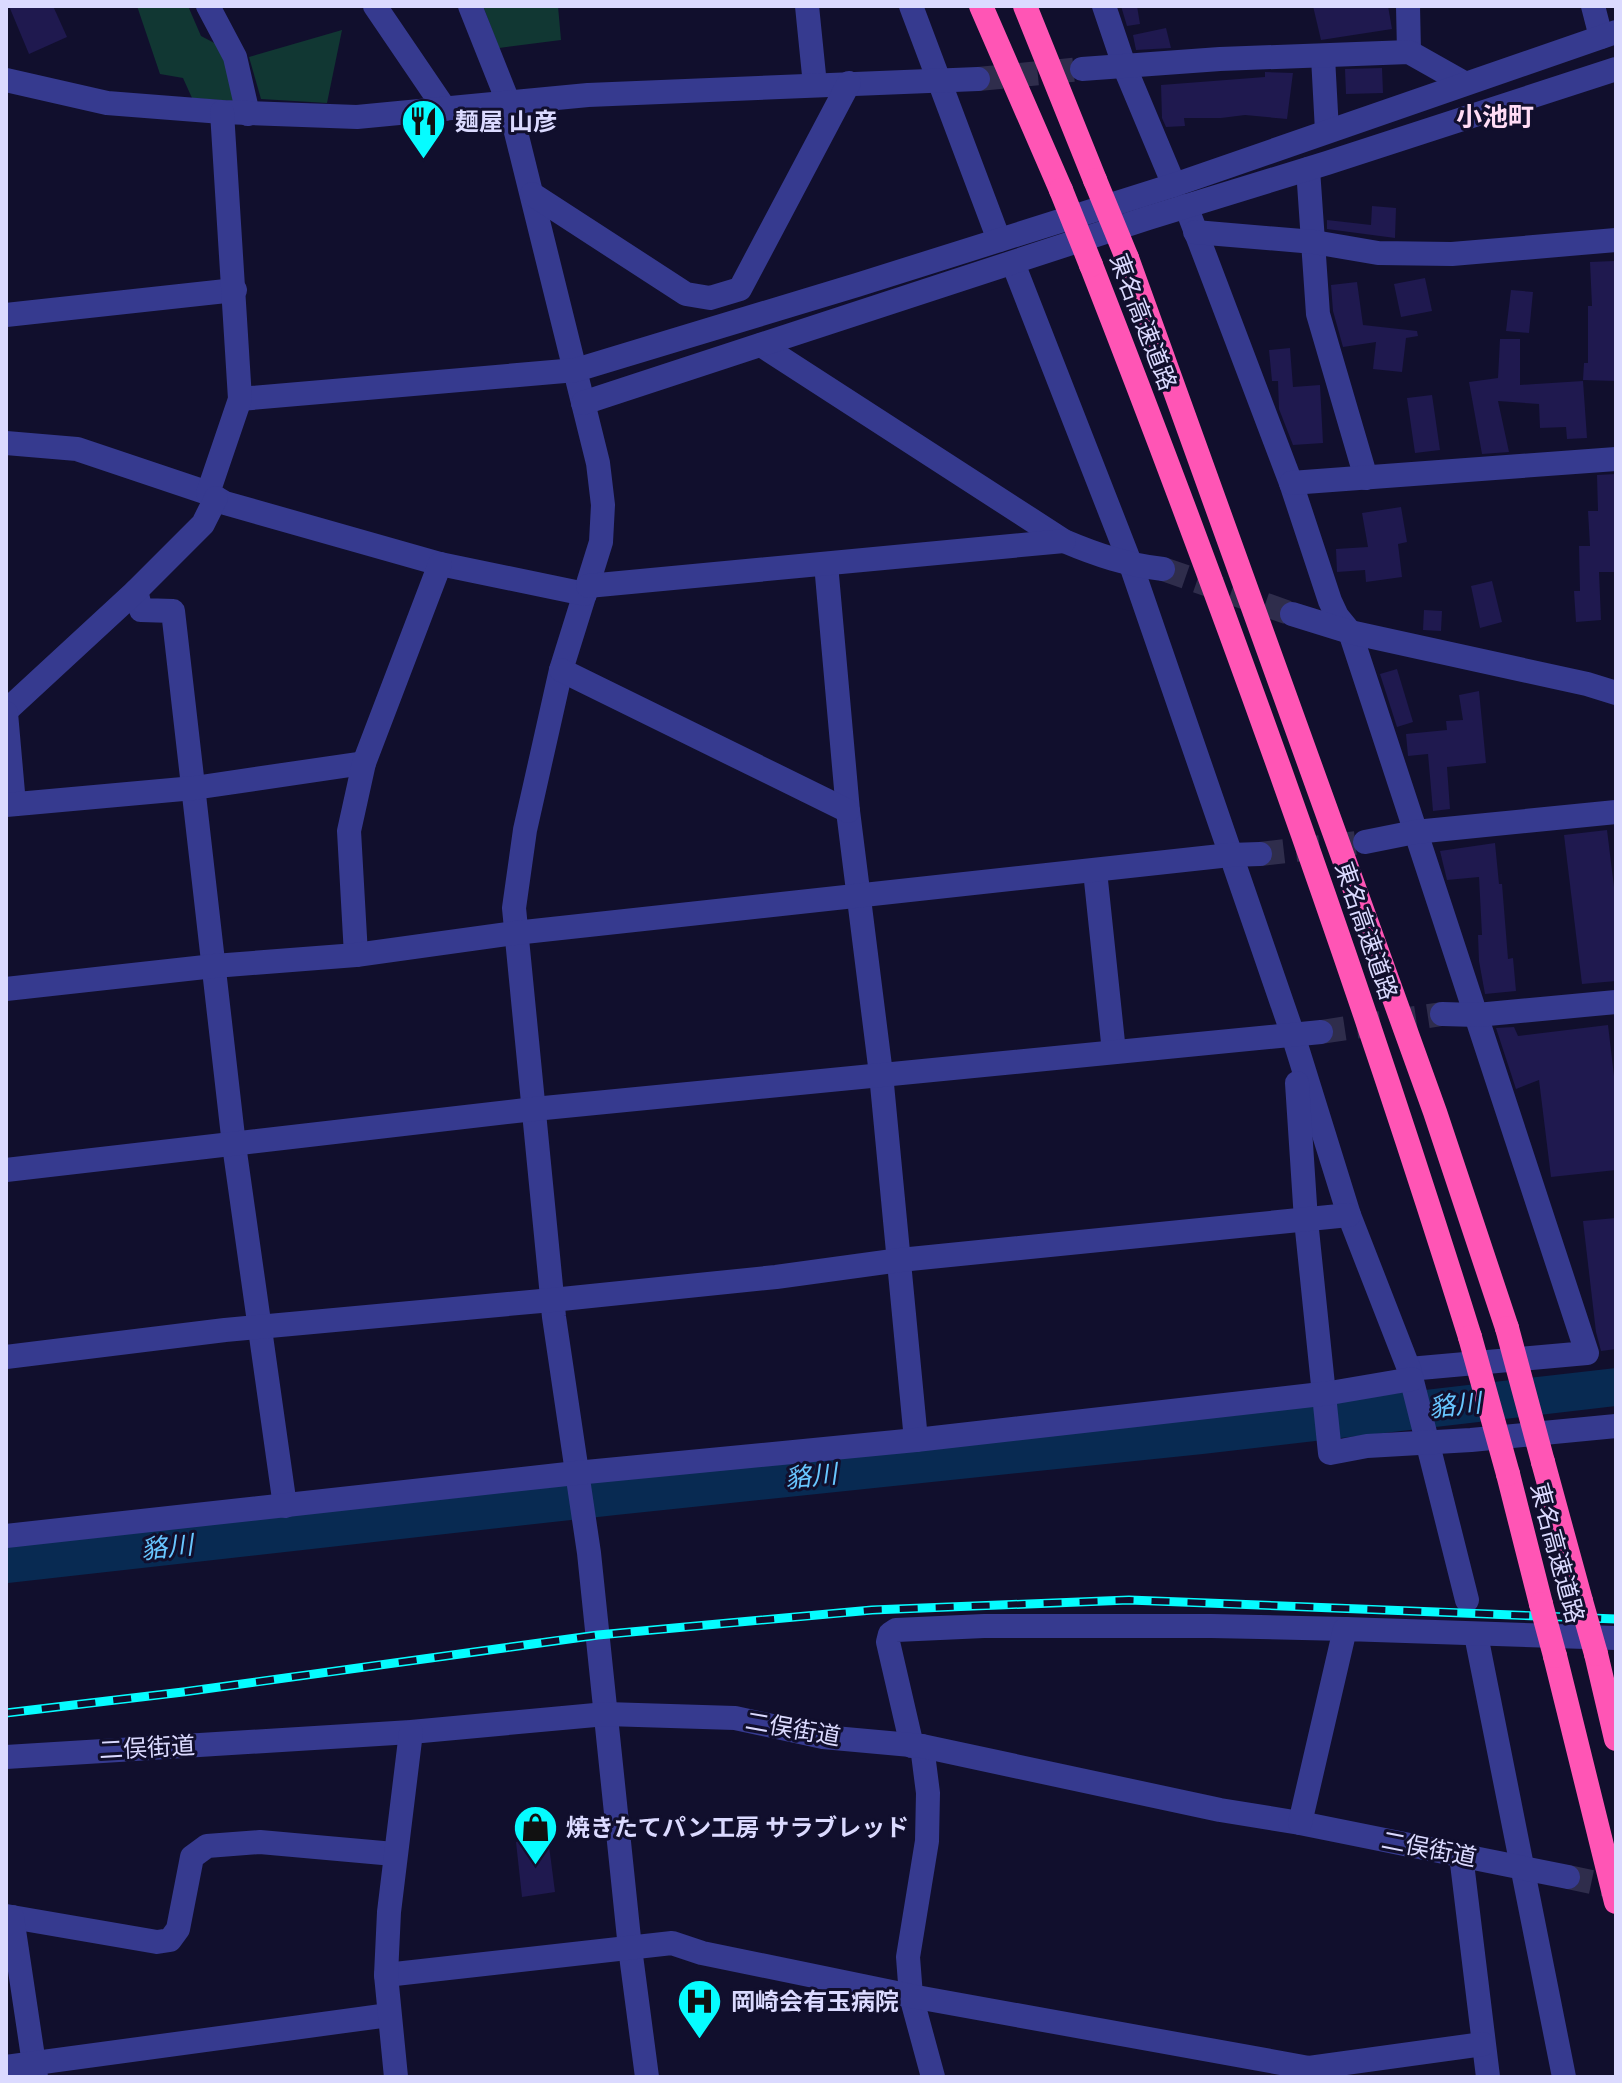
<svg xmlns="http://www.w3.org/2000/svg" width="1622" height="2083" font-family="Overpass,'Noto Sans JP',sans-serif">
  <rect width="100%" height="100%" fill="#110f2d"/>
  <g fill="#113733">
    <polygon points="137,6 188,6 201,36 224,48 233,90 233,101 192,98 183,78 160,74"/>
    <polygon points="483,6 558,6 561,40 499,48"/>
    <polygon points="342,30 327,103 261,99 249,57"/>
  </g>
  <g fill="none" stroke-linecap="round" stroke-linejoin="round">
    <polyline stroke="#082a52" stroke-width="38" points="6,1564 614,1496 1201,1435 1616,1387"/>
  </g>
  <g fill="#1f194f">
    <polygon points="9,6 53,6 67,37 29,54"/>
    <polygon points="1121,6 1137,6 1140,24 1127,26"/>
    <polygon points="1313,6 1388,6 1392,29 1321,40"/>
    <polygon points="1166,28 1171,48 1136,50 1133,35"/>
    <polygon points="1382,68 1383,93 1346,94 1345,69"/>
    <polygon points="1265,72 1293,73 1287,119 1245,115 1221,118 1184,118 1185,126 1166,127 1162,118 1161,85 1265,77"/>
    <polygon points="1372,206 1396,208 1395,238 1327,229 1327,220 1371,225"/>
    <polygon points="1614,261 1616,381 1583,380 1584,363 1588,363 1588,306 1592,306 1590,262"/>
    <polygon points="1425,278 1432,311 1401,317 1394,284"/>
    <polygon points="1357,282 1363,325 1417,331 1418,336 1406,338 1402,372 1373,369 1376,342 1343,347 1333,311 1331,285"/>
    <polygon points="1511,290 1533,292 1529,333 1506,331"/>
    <polygon points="1500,339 1520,339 1520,385 1583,381 1587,438 1567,439 1566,427 1540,428 1539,404 1498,401 1509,452 1482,454 1469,382 1498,378"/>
    <polygon points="1290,348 1293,387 1320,385 1323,443 1293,445 1279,409 1278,381 1272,381 1269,350"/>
    <polygon points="1432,395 1440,450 1415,453 1407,398"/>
    <polygon points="1616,474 1616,572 1599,572 1601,620 1576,622 1574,591 1580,591 1579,546 1590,546 1588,511 1598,511 1597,475"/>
    <polygon points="1401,507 1407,542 1398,544 1402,577 1366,582 1365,570 1337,572 1336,549 1368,547 1362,513"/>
    <polygon points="1492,581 1502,622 1480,628 1471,586"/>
    <polygon points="1424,610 1442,611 1441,631 1423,630"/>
    <polygon points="1397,669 1413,722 1397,727 1380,674"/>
    <polygon points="1479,691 1486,763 1447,767 1450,809 1433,811 1428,754 1408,756 1406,734 1447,730 1446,721 1463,720 1459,695"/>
    <polygon points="1607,830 1616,903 1616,981 1582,984 1564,835"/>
    <polygon points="1495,843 1499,884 1502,884 1508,959 1513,958 1516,991 1485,994 1479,961 1478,935 1482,935 1479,877 1447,880 1440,851"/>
    <polygon points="1608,1025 1616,1093 1616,1170 1551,1177 1539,1080 1516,1089 1496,1028 1514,1027 1518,1036"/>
    <polygon points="1616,1218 1616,1349 1601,1351 1596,1332 1583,1221"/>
    <polygon points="548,1838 555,1892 522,1897 516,1842"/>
  </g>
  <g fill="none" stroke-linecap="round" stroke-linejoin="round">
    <g stroke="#2f2d4c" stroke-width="24" stroke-dasharray="24 12" stroke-linecap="butt">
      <polyline points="978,79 1082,69"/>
      <polyline points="1163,569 1292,614"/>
      <polyline points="1260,854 1365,842"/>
      <polyline points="1321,1032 1442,1014"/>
      <polyline points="1568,1877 1616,1887"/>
    </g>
    <g stroke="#363a8f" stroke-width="24">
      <polyline points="208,6 235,57 248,114"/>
      <polyline points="375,6 445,109"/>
      <polyline points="470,6 509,104 598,463 603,505 601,542 561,670 525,830 514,908 554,1317 589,1553 630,1948 647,2077"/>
      <polyline points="807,6 815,85"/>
      <polyline points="911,6 999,240"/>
      <polyline points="1104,6 1125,68 1174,185"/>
      <polyline points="1408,6 1409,52"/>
      <polyline points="1593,6 1601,37"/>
      <polyline points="1323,57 1327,131"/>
      <polyline points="1082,69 1220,59 1409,52 1464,83"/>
      <polyline points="6,80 107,103 222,112 357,117 588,95 978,79"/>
      <polyline points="1308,169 1318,314 1366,478"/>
      <polyline points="532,194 686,294 710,298 740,289 849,83"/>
      <polyline points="1186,206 1291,483 1330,601 1337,616 1350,632 1587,1353 1409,1369"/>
      <polyline points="1195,232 1314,242 1378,253 1452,254 1616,240"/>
      <polyline points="1013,263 1131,565 1293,1035 1349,1215 1409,1369 1467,1600"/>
      <polyline points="6,315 235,290"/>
      <path d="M761,345L1064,541C1097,555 1127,565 1163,569"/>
      <polyline points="240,399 576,370 857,285 1174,185 1616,32"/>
      <polyline points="583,403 1148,218 1327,163 1616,69"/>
      <polyline points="6,443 77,449 208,493 225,503 440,564 585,594"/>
      <polyline points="1291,483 1616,459"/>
      <polyline points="208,493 240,399 222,112"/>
      <polyline points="826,564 848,811 881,1074 916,1440"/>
      <polyline points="588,586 1064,541"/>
      <polyline points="136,591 141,610 173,611 234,1145 285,1506"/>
      <polyline points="1292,614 1350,632 1587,684 1616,693"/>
      <polyline points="561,670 848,811"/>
      <polyline points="6,711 136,591 203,524 216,498"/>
      <polyline points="6,713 14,804"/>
      <polyline points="6,805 194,788 364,763"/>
      <polyline points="1365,842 1415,832 1616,812"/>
      <polyline points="1095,871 1114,1052"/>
      <polyline points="356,955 349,831 364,763 440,564"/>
      <polyline points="6,989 214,966 356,955 515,933 1230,855 1260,854"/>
      <polyline points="1442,1014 1477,1015 1616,1002"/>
      <polyline points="1297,1083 1306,1220 1330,1453 1367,1446 1471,1440 1616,1426"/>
      <polyline points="6,1170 534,1109 1321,1032"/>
      <polyline points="6,1357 225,1330 552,1300 776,1277 900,1260 1349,1215"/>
      <polyline points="6,1536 576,1473 916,1440 1330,1393 1412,1379"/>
      <polyline points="1476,1635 1564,2077"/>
      <polyline points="912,1746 888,1642 890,1634 896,1630 984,1626 1211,1626 1345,1629"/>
      <polyline points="922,1746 928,1793 927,1841 908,1957 911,1996 933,2077"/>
      <polyline points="6,1757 411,1732 606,1714 735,1718 823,1737 922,1746 1220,1810 1300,1823 1568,1877"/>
      <polyline points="1300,1823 1345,1629 1616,1638"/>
      <polyline points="1461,1855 1488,2077"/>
      <polyline points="6,1916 157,1942 170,1940 178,1929 192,1857 207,1846 260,1842 394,1854"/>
      <polyline points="12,1917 36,2077"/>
      <polyline points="386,1975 672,1943 702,1953 911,1996 1309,2068 1483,2044"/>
      <polyline points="6,2067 389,2015"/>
      <polyline points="396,2077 386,1975 389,1912 411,1732"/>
    </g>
    <g stroke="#ff55b5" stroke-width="24">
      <polyline points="981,6 1061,190"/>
      <polyline points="1025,6 1095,180"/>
      <polyline points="1127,258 1435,1112 1507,1328"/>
      <path d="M1091,265C1229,618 1357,975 1470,1337"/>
      <polyline points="1543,1462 1581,1601"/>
      <polyline points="1508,1474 1541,1604"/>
      <polyline points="1596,1654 1616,1739"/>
      <polyline points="1555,1656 1616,1902"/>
    </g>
    <defs>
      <polyline id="rail" points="6,1713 183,1692 598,1635 872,1610 1129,1600 1616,1619"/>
    </defs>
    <use href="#rail" stroke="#06fcff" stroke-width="9"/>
    <use href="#rail" stroke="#110f2d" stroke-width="6" stroke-dasharray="18" stroke-linecap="butt"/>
    <g stroke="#ff55b5" stroke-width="24">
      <polyline points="1095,180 1127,258"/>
      <polyline points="1061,190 1091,265"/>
      <polyline points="1507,1328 1543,1462"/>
      <polyline points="1470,1337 1508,1474"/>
      <polyline points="1581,1601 1596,1654"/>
      <polyline points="1541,1604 1555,1656"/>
    </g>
  </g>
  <defs>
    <symbol id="restaurant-pin" viewBox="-11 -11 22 30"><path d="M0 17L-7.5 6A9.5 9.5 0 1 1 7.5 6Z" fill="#06fcff" stroke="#110f2d"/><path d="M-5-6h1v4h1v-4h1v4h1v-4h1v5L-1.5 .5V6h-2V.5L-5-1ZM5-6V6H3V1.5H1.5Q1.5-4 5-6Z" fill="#111"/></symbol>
    <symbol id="shop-pin" viewBox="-11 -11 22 30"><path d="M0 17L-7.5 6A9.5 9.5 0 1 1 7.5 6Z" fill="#06fcff" stroke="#110f2d"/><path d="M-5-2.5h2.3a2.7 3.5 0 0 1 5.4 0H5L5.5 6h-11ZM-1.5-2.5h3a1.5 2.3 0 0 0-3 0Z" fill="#111"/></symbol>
    <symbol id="hospital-pin" viewBox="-11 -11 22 30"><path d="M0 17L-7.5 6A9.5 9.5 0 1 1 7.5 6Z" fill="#06fcff" stroke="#110f2d"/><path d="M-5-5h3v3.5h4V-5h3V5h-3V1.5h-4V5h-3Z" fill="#111"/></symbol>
  </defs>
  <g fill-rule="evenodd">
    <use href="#restaurant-pin" x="398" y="96" width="51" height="69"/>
    <use href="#shop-pin" x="510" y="1802" width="51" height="69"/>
    <use href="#hospital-pin" x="674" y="1976" width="51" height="69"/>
  </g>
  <g text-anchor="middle" stroke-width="6" stroke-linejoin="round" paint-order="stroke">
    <g font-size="24" font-weight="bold" fill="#dbdaff" stroke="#110f2d" text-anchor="start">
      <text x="455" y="130">麺屋 山彦</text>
      <text x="566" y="1836">焼きたてパン工房 サラブレッド</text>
      <text x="731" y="2010">岡崎会有玉病院</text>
    </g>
    <g font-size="24" fill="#dbdaff" stroke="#110f2d">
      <text transform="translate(1143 322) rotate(69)" y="8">東名高速道路</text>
      <text transform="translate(1366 931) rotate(71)" y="8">東名高速道路</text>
      <text transform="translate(1557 1553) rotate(75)" y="8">東名高速道路</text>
      <text transform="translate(793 1729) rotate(10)" y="8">二俣街道</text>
      <text transform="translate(147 1748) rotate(-3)" y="8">二俣街道</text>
      <text transform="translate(1429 1849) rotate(11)" y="8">二俣街道</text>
    </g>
    <g font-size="26" font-weight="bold" fill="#ffdcf5" stroke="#110f2d">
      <text x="1495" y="126">小池町</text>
    </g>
    <g font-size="26" font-style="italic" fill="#68c6ff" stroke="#110f2d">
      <text transform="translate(1455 1405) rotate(-6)" y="9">貉川</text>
      <text transform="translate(811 1476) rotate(-6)" y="9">貉川</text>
      <text transform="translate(167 1547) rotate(-6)" y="9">貉川</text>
    </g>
  </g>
  <rect width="1622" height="2083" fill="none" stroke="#dbdaff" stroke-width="16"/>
</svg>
